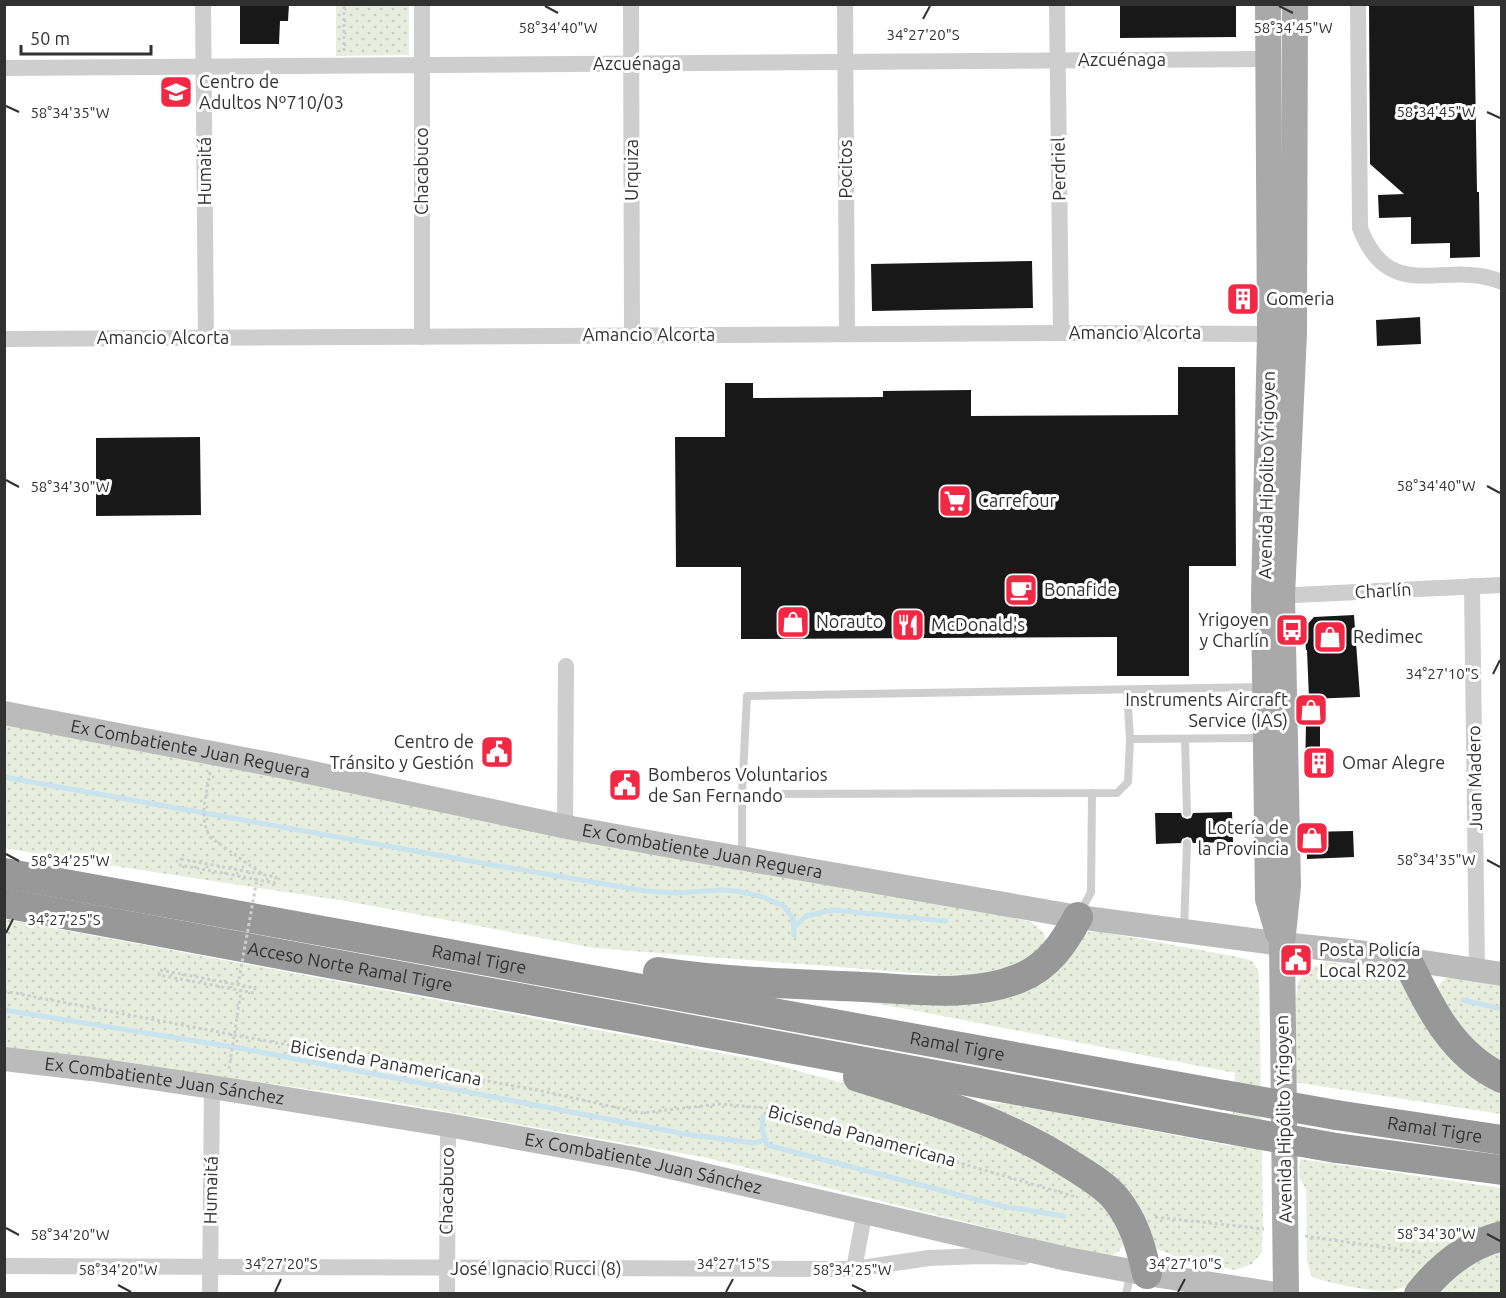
<svg xmlns="http://www.w3.org/2000/svg" width="1506" height="1298" font-family="Ubuntu,sans-serif">
  <defs>
    <pattern id="green-dots" width="8" height="8" patternUnits="userSpaceOnUse" patternTransform="scale(1.5)"><rect width="8" height="8" fill="#e8eede"/><path d="M2 2h.1M6 6h.1" fill="none" stroke="#c7cdbf" stroke-width="1.8" stroke-linecap="round"/></pattern>
  </defs>
  <rect width="100%" height="100%" fill="#fff"/>
  <g fill="url(#green-dots)">
    <polygon points="336,5 409,5 409,55 336,56"/>
    <polygon points="4,721 998,914 1031,922 1044,933 1047,946 1001,974 940,975 594,948 351,902 49,856 5,848"/>
    <polygon points="5,919 758,1060 869,1090 1081,1175 1128,1239 1118,1252 1107,1257 708,1158 359,1096 5,1047"/>
    <polygon points="1098,931 1238,957 1253,961 1259,973 1263,1213 1262,1252 1252,1264 1235,1270 1177,1257 1157,1249 1143,1224 978,1102 1012,1104 1231,1146 1235,1073 912,1010 780,986 972,993 1084,933"/>
    <polygon points="1324,961 1390,973 1410,986 1501,1085 1501,1114 1293,1082 1296,998 1298,981 1310,969"/>
    <polygon points="1457,975 1501,980 1501,1063 1452,1028 1435,991 1444,979"/>
    <path d="M1300,1159L1501,1188V1229L1419,1281C1409,1285 1397,1291 1387,1291C1371,1292 1328,1283 1312,1277L1307,1261L1306,1189L1299,1177Z"/>
    <polygon points="1501,1244 1501,1293 1431,1294 1435,1282"/>
  </g>
  <g fill="none" stroke-linecap="round" stroke-linejoin="round">
    <g stroke="#c9e3ef" stroke-width="5">
      <polyline points="4,777 487,864 645,891 675,893 721,890 736,891 760,896 784,906 793,919 794,935"/>
      <polyline points="794,927 806,916 833,910 946,921"/>
      <polyline points="1463,1000 1502,1009"/>
      <polyline points="4,1010 239,1048 685,1134 754,1143 764,1140"/>
      <polyline points="763,1116 762,1129 767,1145 1001,1206 1064,1216"/>
    </g>
  </g>
  <g fill="#181818">
    <polygon points="240,4 289,4 288,21 280,21 279,44 240,44"/>
    <polygon points="1120,4 1236,4 1236,37 1120,38"/>
    <polygon points="1369,4 1474,4 1477,192 1479,192 1480,257 1450,258 1450,243 1411,244 1411,217 1379,218 1378,195 1404,194 1370,164"/>
    <polygon points="1032,261 1033,308 872,311 871,264"/>
    <polygon points="1230,285 1255,285 1255,313 1230,312"/>
    <polygon points="1420,317 1421,344 1377,346 1376,320"/>
    <polygon points="1178,367 1235,367 1236,566 1189,566 1189,676 1117,676 1117,637 741,639 741,567 676,567 675,437 725,437 725,383 753,383 753,398 883,397 883,391 971,390 971,416 1178,415"/>
    <polygon points="200,437 201,515 96,516 96,438"/>
    <polygon points="1354,615 1360,697 1309,699 1307,650 1306,650 1304,628 1314,617"/>
    <polygon points="1306,723 1320,724 1320,750 1332,750 1332,775 1305,775"/>
    <polygon points="1232,812 1233,842 1193,843 1191,838 1187,837 1182,839 1181,843 1156,844 1155,813 1181,813 1182,817 1187,819 1191,818 1193,813"/>
    <polygon points="1353,831 1354,857 1307,859 1306,832"/>
  </g>
  <g fill="none" stroke-linecap="round" stroke-linejoin="round">
    <g stroke="#cecece" stroke-width="3" stroke-dasharray="3 3" stroke-linecap="butt">
      <polyline points="344,51 344,4"/>
      <path d="M210,772C207,794 198,817 210,837L262,874"/>
      <polygon points="181,859 276,877 275,883 180,865"/>
      <polygon points="160,970 255,988 254,993 159,975"/>
      <polyline points="4,991 234,1035 542,1091 641,1113 720,1104 777,1109 1076,1197"/>
      <polyline points="229,1069 241,991"/>
      <polyline points="1155,1217 1264,1229"/>
      <polyline points="1305,1236 1423,1253"/>
    </g>
    <g stroke="#cecece" stroke-width="8">
      <polyline points="1127,690 1130,739"/>
      <polyline points="1263,738 1130,739 1128,782 1117,793 742,794 747,696 1264,687"/>
      <polyline points="1185,739 1187,813"/>
      <polyline points="742,858 742,794"/>
      <polyline points="1080,913 1091,892 1092,793"/>
      <polyline points="1184,930 1187,843"/>
      <polyline points="1126,1294 1131,1272"/>
    </g>
    <g stroke="#cecece" stroke-width="16">
      <polyline points="203,4 206,338"/>
      <polyline points="631,4 632,336"/>
      <polyline points="845,4 847,334"/>
      <polyline points="1057,4 1061,333"/>
      <path d="M1358,4L1360,228C1390,307 1445,258 1502,282"/>
      <polyline points="4,68 1269,59"/>
      <polyline points="422,337 422,4"/>
      <polyline points="4,339 1061,333 1278,334"/>
      <polyline points="1472,586 1477,970"/>
      <polyline points="1275,596 1502,585"/>
      <polyline points="565,827 566,666"/>
      <polyline points="4,1266 854,1269 929,1258 981,1256 1024,1257"/>
      <polyline points="854,1269 865,1210"/>
      <polyline points="210,1294 212,1087"/>
      <polyline points="447,1294 448,1125"/>
    </g>
    <g stroke="#bbb" stroke-width="24">
      <path id="s1" d="M4,713L280,766L572,828L671,846L1078,917L1282,944L1359,952L1502,974"/>
      <path id="s2" d="M4,1059L91,1069L212,1087L448,1125L640,1160L1067,1259L1147,1274L1276,1294"/>
    </g>
    <g stroke="#a9a9a9" stroke-width="26">
      <polyline points="1268,4 1270,334 1264,596 1268,899 1278,933"/>
      <polyline points="1286,1294 1282,944 1288,886 1282,596 1294,334 1295,4"/>
    </g>
    <g stroke="#989898" stroke-width="30">
      <path id="s3" d="M4,873L1224,1095"/>
      <path id="s4" d="M4,903L1223,1128"/>
      <path d="M1407,960C1429,1006 1452,1055 1502,1078"/>
      <path d="M658,972C726,982 794,984 863,987C913,989 972,998 1020,978C1049,966 1064,943 1078,917"/>
      <path d="M858,1077C933,1100 1007,1123 1073,1166C1087,1175 1106,1186 1116,1199C1134,1221 1141,1247 1147,1274"/>
      <path id="s5" d="M1336,1115L1502,1140"/>
      <polyline points="1336,1148 1502,1170"/>
      <path d="M1419,1294C1441,1266 1467,1245 1502,1236"/>
    </g>
    <polyline stroke="#cecece" stroke-width="3" stroke-dasharray="3 3" stroke-linecap="butt" points="238,985 257,879"/>
    <g stroke="#989898" stroke-width="30">
      <polyline points="1224,1095 1336,1115"/>
      <polyline points="1223,1128 1336,1148"/>
    </g>
  </g>
  <path fill="none" stroke="#313131" stroke-width="2" d="M545,6L558,13M1279,6L1293,13M923,19L930,6M6,106L19,112M1487,112L1500,118M6,480L19,487M1487,486L1500,493M1493,674L1500,660M6,854L19,861M1487,860L1500,867M6,933L13,919M6,1228L19,1235M1487,1234L1500,1241M118,1285L131,1292M852,1285L866,1292M275,1292L281,1279M726,1292L733,1279M1178,1292L1185,1279"/>
  <defs>
    <symbol id="school-square" viewBox="-11 -11 22 22"><rect x="-9" y="-9" width="18" height="18" rx="4" fill="#f22844" stroke="#fff"/><path d="M0-5L7-2L0 1L-7-2ZM-4 1L0 2.5L4 1V4Q0 6-4 4Z" fill="#fff"/></symbol>
    <symbol id="building-square" viewBox="-11 -11 22 22"><rect x="-9" y="-9" width="18" height="18" rx="4" fill="#f22844" stroke="#fff"/><path d="M-4-6H4V6H1V3H-1V6H-4ZM-2.5-4.3h1.7v1.8h-1.7ZM.8-4.3h1.7v1.8H.8ZM-2.5-1h1.7V.8h-1.7ZM.8-1h1.7V.8H.8Z" fill="#fff"/></symbol>
    <symbol id="supermarket-square" viewBox="-11 -11 22 22"><rect x="-9" y="-9" width="18" height="18" rx="4" fill="#f22844" stroke="#fff"/><path d="M-6-5.5h2.5l.6 2H6L4.5 2H-2.5L-4.4-4H-6ZM-1.5 3.2a1.3 1.3 0 1 0 .1 0ZM3 3.2a1.3 1.3 0 1 0 .1 0Z" fill="#fff"/></symbol>
    <symbol id="cafe-square" viewBox="-11 -11 22 22"><rect x="-9" y="-9" width="18" height="18" rx="4" fill="#f22844" stroke="#fff"/><path d="M-5.5-4.5H6V0H3Q3 3.5 0 3.5H-2.5Q-5.5 3.5-5.5 0ZM3-3.2v2h1.7v-2ZM-6 4.5H4V6H-6Z" fill="#fff"/></symbol>
    <symbol id="shop-square" viewBox="-11 -11 22 22"><rect x="-9" y="-9" width="18" height="18" rx="4" fill="#f22844" stroke="#fff"/><path d="M-5-2.5h2.3a2.7 3.5 0 0 1 5.4 0H5L5.5 6h-11ZM-1.5-2.5h3a1.5 2.3 0 0 0-3 0Z" fill="#fff"/></symbol>
    <symbol id="restaurant-square" viewBox="-11 -11 22 22"><rect x="-9" y="-9" width="18" height="18" rx="4" fill="#f22844" stroke="#fff"/><path d="M-5-6h1v4h1v-4h1v4h1v-4h1v5L-1.5 .5V6h-2V.5L-5-1ZM5-6V6H3V1.5H1.5Q1.5-4 5-6Z" fill="#fff"/></symbol>
    <symbol id="bus-square" viewBox="-11 -11 22 22"><rect x="-9" y="-9" width="18" height="18" rx="4" fill="#f22844" stroke="#fff"/><path d="M-5-6H5V4H4V6H2V4H-2V6H-4V4H-5ZM-3.5-4V0h7V-4ZM-3.5 1.2v1.5H-2V1.2ZM2 1.2v1.5H3.5V1.2Z" fill="#fff"/></symbol>
    <symbol id="civic-square" viewBox="-11 -11 22 22"><rect x="-9" y="-9" width="18" height="18" rx="4" fill="#f22844" stroke="#fff"/><path d="M-.6-6.5H3V-4.5H.6V-3L4-1V1h2V6H-6V1h2V-1L-.6-3ZM-1.2 2.5V6h2.4V2.5Z" fill="#fff"/></symbol>
  </defs>
  <g fill-rule="evenodd">
    <use href="#school-square" x="157" y="73" width="38" height="38"/>
    <use href="#building-square" x="1224" y="280" width="38" height="38"/>
    <use href="#supermarket-square" x="936" y="482" width="38" height="38"/>
    <use href="#cafe-square" x="1002" y="571" width="38" height="38"/>
    <use href="#shop-square" x="774" y="603" width="38" height="38"/>
    <use href="#restaurant-square" x="889" y="606" width="38" height="38"/>
    <use href="#bus-square" x="1273" y="611" width="38" height="38"/>
    <use href="#shop-square" x="1311" y="618" width="38" height="38"/>
    <use href="#shop-square" x="1292" y="691" width="38" height="38"/>
    <use href="#civic-square" x="478" y="733" width="38" height="38"/>
    <use href="#building-square" x="1300" y="744" width="38" height="38"/>
    <use href="#civic-square" x="606" y="766" width="38" height="38"/>
    <use href="#shop-square" x="1293" y="819" width="38" height="38"/>
    <use href="#civic-square" x="1277" y="941" width="38" height="38"/>
  </g>
  <g text-anchor="middle" stroke-width="6" stroke-linejoin="round" paint-order="stroke">
    <g font-size="18" fill="#313131" stroke="#fff">
      <text x="1122" y="66">Azcuénaga</text>
      <text x="637" y="70">Azcuénaga</text>
      <text transform="translate(846 169) rotate(-90)" y="6">Pocitos</text>
      <text transform="translate(1059 169) rotate(-91)" y="6">Perdriel</text>
      <text transform="translate(632 170) rotate(-90)" y="6">Urquiza</text>
      <text transform="translate(205 171) rotate(-90)" y="6">Humaitá</text>
      <text transform="translate(422 171) rotate(-90)" y="6">Chacabuco</text>
      <text x="1135" y="339">Amancio Alcorta</text>
      <text x="649" y="341">Amancio Alcorta</text>
      <text x="163" y="344">Amancio Alcorta</text>
      <text transform="translate(1267 475) rotate(-89)" y="6">Avenida Hipólito Yrigoyen</text>
      <text transform="translate(1383 591) rotate(-3)" y="6">Charlín</text>
      <text dy="6" stroke="none"><textPath href="#s1" startOffset="190">Ex Combatiente Juan Reguera</textPath></text>
      <text transform="translate(1475 778) rotate(-91)" y="6">Juan Madero</text>
      <text dy="6" stroke="none"><textPath href="#s1" startOffset="712">Ex Combatiente Juan Reguera</textPath></text>
      <text dy="6" stroke="none"><textPath href="#s3" startOffset="483">Ramal Tigre</textPath></text>
      <text dy="6" stroke="none"><textPath href="#s4" startOffset="352">Acceso Norte Ramal Tigre</textPath></text>
      <text dy="6" stroke="none"><textPath href="#s3" startOffset="969">Ramal Tigre</textPath></text>
      <text transform="translate(386 1063) rotate(10)" y="6">Bicisenda Panamericana</text>
      <text dy="6" stroke="none"><textPath href="#s2" startOffset="162">Ex Combatiente Juan Sánchez</textPath></text>
      <text transform="translate(1284 1119) rotate(-91)" y="6">Avenida Hipólito Yrigoyen</text>
      <text dy="6" stroke="none"><textPath href="#s5" startOffset="100">Ramal Tigre</textPath></text>
      <text transform="translate(862 1136) rotate(15)" y="6">Bicisenda Panamericana</text>
      <text dy="6" stroke="none"><textPath href="#s2" startOffset="648">Ex Combatiente Juan Sánchez</textPath></text>
      <text transform="translate(211 1190) rotate(-89)" y="6">Humaitá</text>
      <text transform="translate(447 1191) rotate(-89)" y="6">Chacabuco</text>
      <text x="536" y="1275">José Ignacio Rucci (8)</text>
    </g>
    <g font-size="18" fill="#313131" stroke="#fff" text-anchor="start">
      <text x="199" y="88">Centro de<tspan x="199" dy="21">Adultos Nº710/03</tspan></text>
      <text x="1266" y="305">Gomeria</text>
      <text x="978" y="507">Carrefour</text>
      <text x="1044" y="596">Bonafide</text>
      <text x="1269" y="626" text-anchor="end">Yrigoyen<tspan x="1269" dy="21">y Charlín</tspan></text>
      <text x="816" y="628">Norauto</text>
      <text x="931" y="631">McDonald's</text>
      <text x="1353" y="643">Redimec</text>
      <text x="1288" y="706" text-anchor="end">Instruments Aircraft<tspan x="1288" dy="21">Service (IAS)</tspan></text>
      <text x="474" y="748" text-anchor="end">Centro de<tspan x="474" dy="21">Tránsito y Gestión</tspan></text>
      <text x="1342" y="769">Omar Alegre</text>
      <text x="648" y="781">Bomberos Voluntarios<tspan x="648" dy="21">de San Fernando</tspan></text>
      <text x="1289" y="834" text-anchor="end">Lotería de<tspan x="1289" dy="21">la Provincia</tspan></text>
      <text x="1319" y="956">Posta Policía<tspan x="1319" dy="21">Local R202</tspan></text>
    </g>
  </g>
  <g font-size="15" text-anchor="middle" fill="#313131" stroke="#fff" stroke-width="6" stroke-linejoin="round" paint-order="stroke">
    <text x="558" y="33">58°34'40"W</text>
    <text x="1293" y="33">58°34'45"W</text>
    <text x="923" y="40">34°27'20"S</text>
    <text x="1436" y="117">58°34'45"W</text>
    <text x="70" y="118">58°34'35"W</text>
    <text x="1436" y="491">58°34'40"W</text>
    <text x="70" y="492">58°34'30"W</text>
    <text x="1442" y="679">34°27'10"S</text>
    <text x="1436" y="865">58°34'35"W</text>
    <text x="70" y="866">58°34'25"W</text>
    <text x="64" y="925">34°27'25"S</text>
    <text x="1436" y="1239">58°34'30"W</text>
    <text x="70" y="1240">58°34'20"W</text>
    <text x="281" y="1269">34°27'20"S</text>
    <text x="733" y="1269">34°27'15"S</text>
    <text x="1185" y="1269">34°27'10"S</text>
    <text x="118" y="1275">58°34'20"W</text>
    <text x="852" y="1275">58°34'25"W</text>
  </g>
  <rect width="1506" height="1298" fill="none" stroke="#313131" stroke-width="12"/>
  <path d="M21 45v9h130v-9" fill="none" stroke="#313131" stroke-width="3"/>
  <text x="30" y="45" font-size="18" fill="#313131" stroke="#ffffff" stroke-width="4.5" paint-order="stroke">50 m</text>
</svg>
